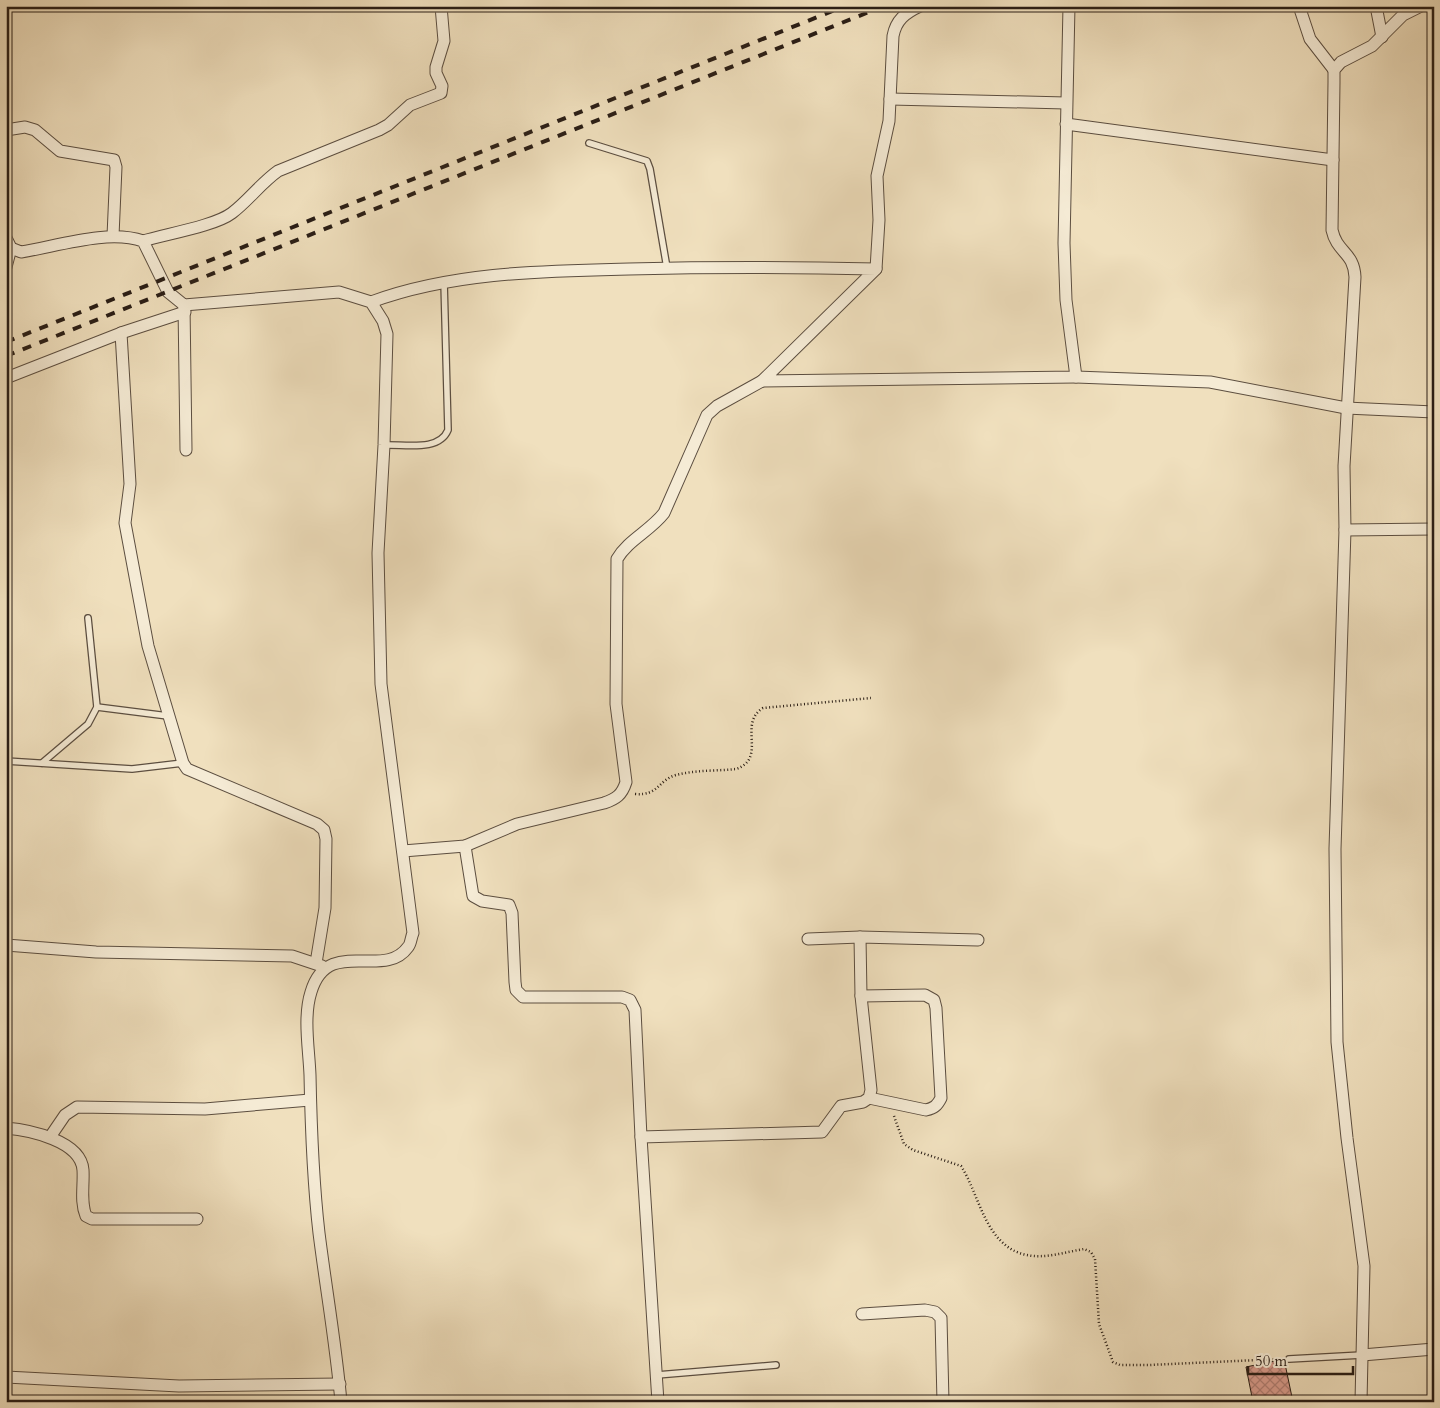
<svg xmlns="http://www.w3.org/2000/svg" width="1440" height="1408" font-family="Cardo,serif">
  <defs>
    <pattern id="building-cross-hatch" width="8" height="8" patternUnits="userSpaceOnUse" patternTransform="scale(1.25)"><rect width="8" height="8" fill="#da9d8e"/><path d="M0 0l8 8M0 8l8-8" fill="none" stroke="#b17f73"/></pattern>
  </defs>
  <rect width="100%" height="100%" fill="#f0e0be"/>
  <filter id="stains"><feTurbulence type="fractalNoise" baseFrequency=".004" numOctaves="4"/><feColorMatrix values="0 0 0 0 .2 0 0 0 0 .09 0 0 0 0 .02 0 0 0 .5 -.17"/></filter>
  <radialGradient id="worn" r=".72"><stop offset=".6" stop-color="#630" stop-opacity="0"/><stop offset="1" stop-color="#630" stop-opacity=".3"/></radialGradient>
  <polygon fill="url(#building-cross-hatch)" stroke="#2a1e16" points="1284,1359 1293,1402 1253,1402 1246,1367"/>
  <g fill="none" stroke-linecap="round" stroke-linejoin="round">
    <defs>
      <g id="service">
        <polyline points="589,143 647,161 650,169 667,268"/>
        <path d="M384,445C405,444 439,452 448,430L444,281"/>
        <polyline points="97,707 168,716"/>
        <polyline points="6,761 132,769 183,763"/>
        <polyline points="42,763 88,724 97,707 88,618"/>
        <polyline points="1289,1359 1362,1355"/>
        <polyline points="657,1375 776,1365"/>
      </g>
      <g id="minor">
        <polyline points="1299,6 1310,39 1334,70"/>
        <polyline points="1376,6 1382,37"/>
        <polyline points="890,99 1066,103"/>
        <polyline points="1066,124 1333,160"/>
        <polyline points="6,130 25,127 35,130 60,151 114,160 116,167 113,236"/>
        <path d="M6,238L11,248L21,252C58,246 108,229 143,241L168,292L184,305L339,292L371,302L383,321L387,334L384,445L378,553L381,684L413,933C411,937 411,944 408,947C384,981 328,935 311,992C303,1017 309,1049 310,1075C311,1127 313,1181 319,1233C326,1289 336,1345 341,1402"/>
        <path d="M143,241C166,234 215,226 232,213C249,200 261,183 278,171L379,130L388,125L410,105L441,93L442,86L436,73V67L444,41L441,6"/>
        <polyline points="6,267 11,248"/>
        <path d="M876,269L879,220L877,176L889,121L893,36C896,20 905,13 920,6"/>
        <path d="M371,302C452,272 543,271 629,269C712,267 793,267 876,269L762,381L1076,377L1066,300L1064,243L1069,6"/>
        <polyline points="184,305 186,450"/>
        <polyline points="121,333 130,484 125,523 148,646 183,763 187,769 317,824 324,830 326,839 325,908 316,963"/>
        <polyline points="1076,377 1210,382 1346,408 1434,412"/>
        <polyline points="6,378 121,333 185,312"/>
        <polyline points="1345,530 1434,529"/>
        <polyline points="465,846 473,896 482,901 509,905 512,913 515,982 516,990 523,997 622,997 630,1000 635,1010 641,1137 658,1402"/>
        <path d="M403,851L465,846L517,824L604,803C616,799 622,795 626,782L616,704L617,559C628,540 650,531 664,513L707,415L717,406L762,381"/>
        <polyline points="808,939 860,937 978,940"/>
        <polyline points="6,945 96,952 292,956 322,966"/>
        <path d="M861,996L925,995L934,1000L936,1008L941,1098C937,1106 934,1108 926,1110L869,1098"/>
        <path d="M6,1128C30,1130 81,1141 83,1170C84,1185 80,1202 86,1216L92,1219H197"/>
        <polyline points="50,1137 65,1115 77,1107 205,1109 310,1100"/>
        <polyline points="641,1137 822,1132 841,1106 863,1102 869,1098 871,1090 861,996 860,937"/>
        <polyline points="862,1314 925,1310 935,1312 941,1318 943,1402"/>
        <polyline points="1362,1355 1434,1349"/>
        <polyline points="6,1377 179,1386 340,1384"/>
        <path d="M1361,1402L1364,1266L1347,1138L1337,1042L1335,849L1345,530L1344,466L1355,277C1354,252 1337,253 1332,230L1334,82V70L1341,62L1372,46L1403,15L1421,6"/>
      </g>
    </defs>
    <use href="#service" stroke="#5c4e40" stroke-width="8"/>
    <use href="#minor" stroke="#5c4e40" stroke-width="13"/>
    <g stroke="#2a1e16" stroke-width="2.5" stroke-dasharray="1 2.5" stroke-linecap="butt">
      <path d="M635,794C659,796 658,780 676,775C695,770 717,771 736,769C768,758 737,724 763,708L871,698"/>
      <path d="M894,1116L904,1144L913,1150L961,1166C980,1195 985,1247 1027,1255C1044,1259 1066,1252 1084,1249L1091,1252L1095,1259L1099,1324L1113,1362L1120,1365H1149L1280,1359"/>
    </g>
    <use href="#service" stroke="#f5ebd5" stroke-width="5.5"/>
    <use href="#minor" stroke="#f5ebd5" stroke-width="11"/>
    <g stroke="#2a1e16" stroke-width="4" stroke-dasharray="9 9" stroke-linecap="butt">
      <polyline points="6,342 845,6"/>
      <polyline points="6,356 884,6"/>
    </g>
  </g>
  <rect width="1440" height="1408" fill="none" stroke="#f0e0be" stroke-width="25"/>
  <rect x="8" y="8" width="1425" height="1393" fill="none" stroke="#2a1e16" stroke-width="2.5"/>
  <rect x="12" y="12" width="1415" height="1383" fill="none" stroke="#2a1e16"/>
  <path d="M1248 1366v8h105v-8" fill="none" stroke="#2a1e16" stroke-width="2.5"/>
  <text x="1255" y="1366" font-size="15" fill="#2a1e16" stroke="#f5ebd5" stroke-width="4" paint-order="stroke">50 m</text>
  <rect width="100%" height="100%" filter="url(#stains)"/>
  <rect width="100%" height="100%" fill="url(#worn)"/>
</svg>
